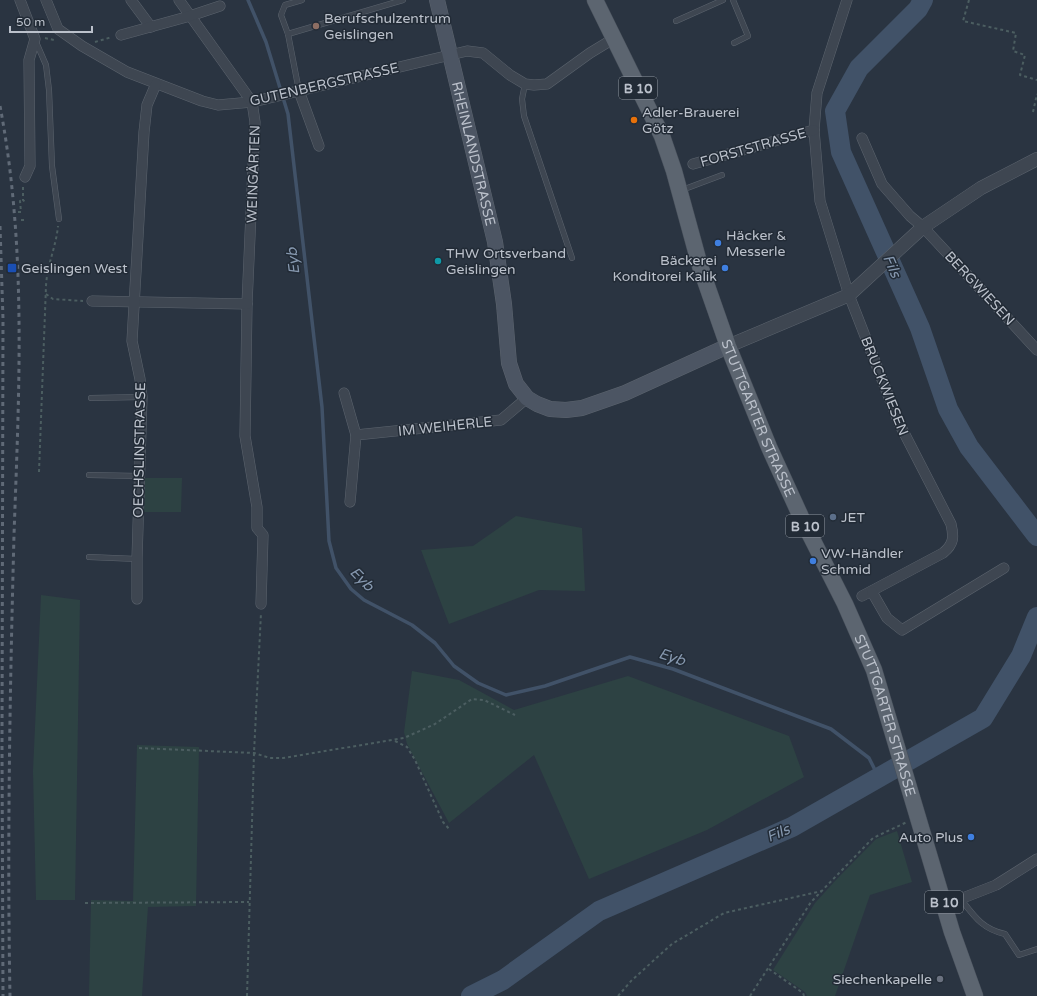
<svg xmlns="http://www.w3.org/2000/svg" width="1037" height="996" font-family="'Varela Round',sans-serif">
  <rect width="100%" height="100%" fill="#2a3441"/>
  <g fill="#2d4243">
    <polygon points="145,478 182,478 181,512 144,512"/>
    <polygon points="516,516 582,528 585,591 539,590 449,624 421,550 473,546"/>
    <polygon points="41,595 80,600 75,900 36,900 33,771"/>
    <polygon points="412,671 459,680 514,710 628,676 789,736 804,777 707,830 589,879 534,755 449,823 407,744 404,732"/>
    <polygon points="137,745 199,747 196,906 148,907 142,996 89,996 91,900 133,901"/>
    <polygon points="897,831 912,882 870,895 835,996 807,996 805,992 773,970 815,903 835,881 876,839"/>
  </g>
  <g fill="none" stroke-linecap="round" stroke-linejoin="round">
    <polyline stroke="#415268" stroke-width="3.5" points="248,0 266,42 288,114 322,407 329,541 336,568 351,589 364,600 412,625 435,643 454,666 478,683 506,695 545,686 630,657 673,669 831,729 869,758 879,778"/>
    <g stroke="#415268" stroke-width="20">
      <polyline points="923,0 918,9 859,68 835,111 841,152 920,328 948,409 969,447 1037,536"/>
      <polyline points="471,996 503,980 599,911 792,827 983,718 1021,656 1037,617"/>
    </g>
    <defs>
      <g id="service">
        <polyline points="733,0 748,36 734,43"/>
        <polyline points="676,21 723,0"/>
        <polyline points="288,34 403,0"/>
        <polyline points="36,42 46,65 49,90 52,166 59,219"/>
        <polyline points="525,84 522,99 524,116 572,258"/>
        <polyline points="299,91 288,34 281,15 285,5 302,0"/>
        <polyline points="682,190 722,175"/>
        <polyline points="91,398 142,397"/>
        <polyline points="89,475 139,476"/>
        <polyline points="89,557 137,559"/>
        <path d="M960,898C974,916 982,929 1005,934L1019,955L1037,949"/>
      </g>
      <g id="minor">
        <polyline points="20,0 35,39 29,60 30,166 25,177"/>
        <polyline points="46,0 58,29 82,46 127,72 202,101 218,105 252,102 467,51 483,53 510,75 525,84 534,85 547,84 590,53 613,39"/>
        <polyline points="131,0 151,27"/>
        <polyline points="179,0 252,102 255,122 247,304 245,436 257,507 257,528 263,535 261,604"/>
        <path d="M847,0L817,93L814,130L820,201L849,295L899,423L951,524C954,537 954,544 943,553L862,596"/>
        <polyline points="121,35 190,16 220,6"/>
        <polyline points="299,91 319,146"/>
        <polyline points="862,138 882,184 910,216 923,227 1037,350"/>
        <polyline points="693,164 814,130"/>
        <polyline points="92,301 247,304"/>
        <polyline points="344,393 356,435"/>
        <polyline points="350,502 356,435 501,420 527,398"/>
        <polyline points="872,592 887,618 902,630 1004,568"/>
        <polyline points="137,599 137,559 142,397 140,379 132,341 144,132 147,105 156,84"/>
        <polyline points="945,905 996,885 1037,859"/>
      </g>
      <polyline id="tertiary" points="728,346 849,295 923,227 981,188 1037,159"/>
      <g id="secondary">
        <path id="s1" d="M437,0L495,242L504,304L509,363L516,384L527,398L537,404L550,409L566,410L582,408L625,393L728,346"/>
      </g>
      <g id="primary">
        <path id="s2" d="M595,0L662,136L674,171L700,266L728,346L769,447L801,517L845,604L874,670L952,932L975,996"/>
      </g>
    </defs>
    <use href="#service" stroke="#5c646e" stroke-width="6"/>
    <use href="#minor" stroke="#5c646e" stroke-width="11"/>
    <use href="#tertiary" stroke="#5c646e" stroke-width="14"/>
    <use href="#secondary" stroke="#5c646e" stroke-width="16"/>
    <use href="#primary" stroke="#474f5a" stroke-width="17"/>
    <g stroke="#4c5e61" stroke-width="2" stroke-dasharray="3 3" stroke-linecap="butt">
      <polyline points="969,0 963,21 1016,33 1013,51 1025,55 1020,75 1037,80"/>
      <polyline points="45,38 54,40"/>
      <polyline points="95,42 112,37"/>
      <polyline points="1033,112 1037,94"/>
      <polyline points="23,187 23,200 25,202"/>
      <polyline points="18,212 21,212 20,201 23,200"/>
      <polyline points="21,220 25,220"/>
      <polyline points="46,294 53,299 83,301"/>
      <path d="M39,472L46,286C47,265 56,247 58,226"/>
      <polyline points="395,741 407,747 415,760 443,822 450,830"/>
      <polyline points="139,748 254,753 270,758 283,758 404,738 435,724 472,699 484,700 515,715"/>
      <polyline points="85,903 249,902"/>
      <polyline points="769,969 803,993 804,996"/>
      <polyline points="247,996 254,753 261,613"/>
      <polyline points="618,996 632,980 672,944 724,913 822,891"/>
      <polyline points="750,996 811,902 873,838 907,822"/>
    </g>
    <use href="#service" stroke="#3e4651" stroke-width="5"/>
    <use href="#minor" stroke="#3e4651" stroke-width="10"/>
    <use href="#tertiary" stroke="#3e4651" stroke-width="13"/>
    <use href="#secondary" stroke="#4c5563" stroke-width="15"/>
    <use href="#primary" stroke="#5c6570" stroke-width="16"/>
    <g stroke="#606a77" stroke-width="3" stroke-dasharray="4 4" stroke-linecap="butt">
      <path d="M0,106C27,248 19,391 14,535C10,688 7,842 10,996"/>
      <polyline points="0,226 3,319 2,745 3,996"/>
    </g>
  </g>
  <circle fill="#8d6e63" stroke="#222b36" stroke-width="1.5" cx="316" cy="26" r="4"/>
  <circle fill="#e8710a" stroke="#222b36" stroke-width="1.5" cx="634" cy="120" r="4"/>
  <g fill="#3f7fe0" stroke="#222b36" stroke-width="1.5">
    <circle cx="718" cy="243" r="4"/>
    <circle cx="725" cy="268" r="4"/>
    <circle cx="813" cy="561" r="4"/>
    <circle cx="971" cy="837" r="4"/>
  </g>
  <circle fill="#0f9aa8" stroke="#222b36" stroke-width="1.5" cx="438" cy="261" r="4"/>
  <rect fill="#1a4fb4" stroke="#222b36" stroke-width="1.5" x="7" y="263" width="10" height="10" rx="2"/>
  <circle fill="#5c6f8a" stroke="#222b36" stroke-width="1.5" cx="833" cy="517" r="4"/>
  <circle fill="#6b7280" stroke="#222b36" stroke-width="1.5" cx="940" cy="979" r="4"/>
  <g text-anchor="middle" stroke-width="3" stroke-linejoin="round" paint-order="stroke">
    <g fill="#222b36" stroke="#8d949e" stroke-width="1">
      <rect x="619" y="77" width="38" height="22" rx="3"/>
      <rect x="786" y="515" width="38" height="22" rx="3"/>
      <rect x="925" y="891" width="38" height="22" rx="3"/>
    </g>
    <g font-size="13" font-weight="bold" fill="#bbc1cb">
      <text x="638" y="93">B 10</text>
      <text x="805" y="531">B 10</text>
      <text x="944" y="907">B 10</text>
    </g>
    <g font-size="14" fill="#bbc1cb" stroke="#222b36" text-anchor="start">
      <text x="324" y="23">Berufschulzentrum<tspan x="324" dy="16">Geislingen</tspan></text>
      <text x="642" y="117">Adler-Brauerei<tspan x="642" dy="16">Götz</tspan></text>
      <text x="726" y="240">Häcker &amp;<tspan x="726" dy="16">Messerle</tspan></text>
      <text x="446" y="258">THW Ortsverband<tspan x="446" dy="16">Geislingen</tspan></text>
      <text x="717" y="265" text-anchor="end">Bäckerei<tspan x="717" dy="16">Konditorei Kalik</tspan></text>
      <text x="21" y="273">Geislingen West</text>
      <text x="841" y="522">JET</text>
      <text x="821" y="558">VW-Händler<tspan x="821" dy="16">Schmid</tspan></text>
      <text x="963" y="842" text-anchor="end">Auto Plus</text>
      <text x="932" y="984" text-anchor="end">Siechenkapelle</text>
    </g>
    <g font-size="14" fill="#bbc1cb" stroke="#222b36">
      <text transform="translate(324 84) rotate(-13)" y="5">GUTENBERGSTRASSE</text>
      <text transform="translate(753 147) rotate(-16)" y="5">FORSTSTRASSE</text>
      <text dy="5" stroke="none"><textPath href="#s1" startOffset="158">RHEINLANDSTRASSE</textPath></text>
      <text transform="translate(253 174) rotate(-88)" y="5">WEINGÄRTEN</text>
      <text transform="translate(980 288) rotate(47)" y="5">BERGWIESEN</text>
      <text transform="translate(885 386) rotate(68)" y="5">BRUCKWIESEN</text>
      <text dy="5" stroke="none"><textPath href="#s2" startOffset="450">STUTTGARTER STRASSE</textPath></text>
      <text transform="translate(445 426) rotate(-6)" y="5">IM WEIHERLE</text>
      <text transform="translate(139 450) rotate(-89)" y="5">OECHSLINSTRASSE</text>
      <text dy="5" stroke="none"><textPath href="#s2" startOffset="774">STUTTGARTER STRASSE</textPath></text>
    </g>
    <g font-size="15" font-style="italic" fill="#8698af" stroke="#222b36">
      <text transform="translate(293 261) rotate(-97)" y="5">Eyb</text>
      <text transform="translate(892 266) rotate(66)" y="5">Fils</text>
      <text transform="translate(362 579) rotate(46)" y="5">Eyb</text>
      <text transform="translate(672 657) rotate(18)" y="5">Eyb</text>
      <text transform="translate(778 833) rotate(-24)" y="5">Fils</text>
    </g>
  </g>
  <path d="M10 26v6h82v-6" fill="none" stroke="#bbc1cb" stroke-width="2"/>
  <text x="16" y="26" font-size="12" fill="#bbc1cb" stroke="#222b36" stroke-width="3" paint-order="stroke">50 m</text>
</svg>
